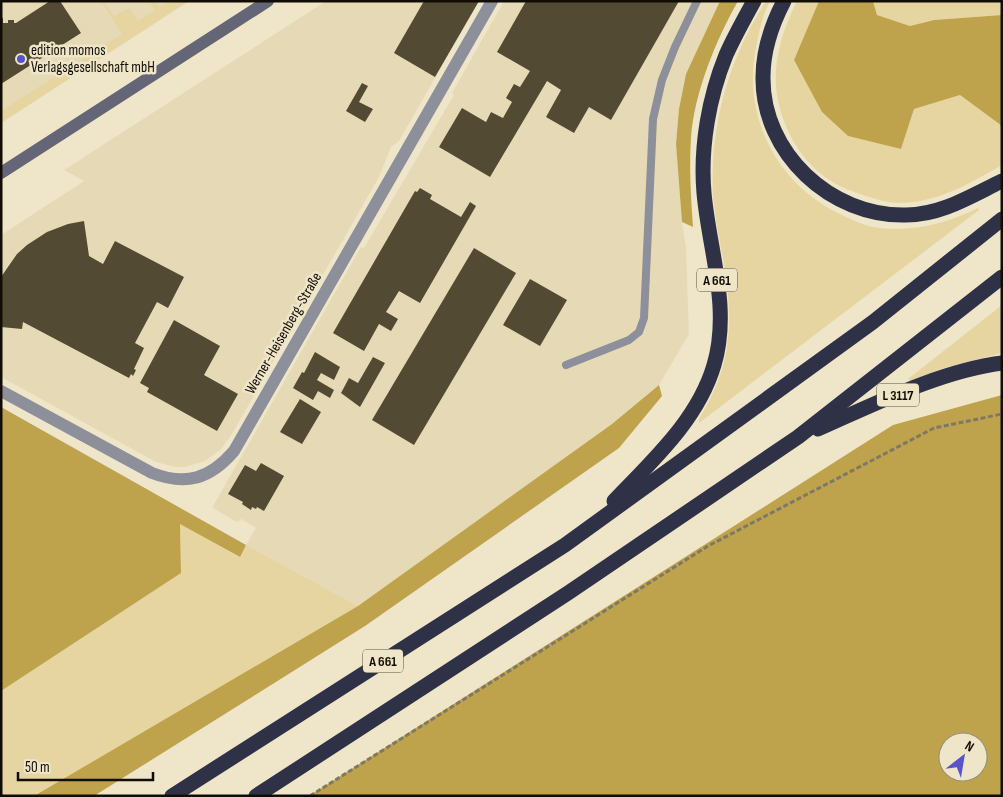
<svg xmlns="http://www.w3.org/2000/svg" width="1003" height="797" font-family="'Sofia Sans Condensed',sans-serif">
  <rect width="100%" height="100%" fill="#efe5c9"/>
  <g fill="#e6dab6">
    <polygon points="1,1 189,1 1,123"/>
    <polygon points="326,1 479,1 399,141 391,147 379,177 232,434 221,449 205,461 185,467 175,467 156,462 1,377 1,235 84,181 64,170"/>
    <polygon points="504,1 720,1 686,74 679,109 676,144 682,222 686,248 689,334 659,385 612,424 358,606 246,545 256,528 241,519 237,522 213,508 213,506 361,247 364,248 454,95 452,93"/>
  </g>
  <g fill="#e7d5a1">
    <polygon points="101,1 104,1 114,16 129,8 138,21 155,10 149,1 155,1 160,7 169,1 189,1 1,123 1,111 122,34"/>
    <path d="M766,1H770C762,16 759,32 756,48C742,115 776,182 836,212C850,219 864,226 879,228C913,232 948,223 978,208L979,210L699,423V419C730,369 734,328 725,270C721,246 715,221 713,195C710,125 728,60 766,1Z"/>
    <path d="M797,1H819L794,60L822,112L848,136L901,149L914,109L960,95L1002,126V165C970,183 938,203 899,203C888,203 876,199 866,196C854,192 842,188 831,181C795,159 773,111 776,70C778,45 786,23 797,1Z"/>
    <polygon points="873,1 1002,1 1002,15 934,20 910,26 877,15"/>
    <polygon points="1002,305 1002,353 944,368 910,381 908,379"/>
    <polygon points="180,523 239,557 246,545 358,606 34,796 1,796 1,691 181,573"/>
  </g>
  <g fill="#bfa34c" fill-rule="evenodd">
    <path d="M720,1H738C716,40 694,93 691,138C689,168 691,197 693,227L682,222L676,144L679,109L686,74Z"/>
    <polygon points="819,1 873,1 877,15 910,26 934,20 1002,15 1002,126 960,95 914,109 901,149 848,136 822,112 794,60"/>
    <polygon points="659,385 662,396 619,448 365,626 94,796 34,796 358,606 612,424"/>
    <path d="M1002,395V796H309L893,425ZM948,742H978V772H948Z"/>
    <polygon points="1,407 246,545 240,557 180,524 181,573 1,691"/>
  </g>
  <g fill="#524a32">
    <polygon points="50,1 60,1 81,33 1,84 1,18 3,18 3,23 8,23 8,20 14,20 14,23 16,23"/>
    <polygon points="424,1 479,1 435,77 394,53"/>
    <polygon points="526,1 679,1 611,120 589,107 574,133 546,117 561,90 547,81 490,177 439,147 462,108 486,122 491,112 503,118 512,102 506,98 514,84 520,87 530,71 497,52"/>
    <polygon points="362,83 368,86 359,102 373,109 365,122 346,111"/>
    <polygon points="420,188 432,195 430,199 461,217 470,202 476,206 420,303 399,291 386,312 398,319 391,331 379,324 364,351 333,333 415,191 417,192"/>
    <polygon points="84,221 89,256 103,264 115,241 184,277 168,308 157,302 135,343 144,348 134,369 136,370 133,376 131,374 129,378 23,322 22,329 1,327 1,277 17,254 27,245 47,232 68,224"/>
    <polygon points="474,248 516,273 414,445 372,420"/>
    <polygon points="530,279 567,300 540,346 503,325"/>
    <polygon points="174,320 220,346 204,375 238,394 217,431 147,392 149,388 140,383"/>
    <polygon points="315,352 340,367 334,380 321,373 317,380 334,390 330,398 318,391 313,400 293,388 302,372 304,373"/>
    <polygon points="373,357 385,363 360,407 341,393 349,378 358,383"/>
    <polygon points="300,399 321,412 302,444 280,432"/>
    <polygon points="261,463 284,476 264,511 257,507 256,509 252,507 251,510 242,504 243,502 228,494 245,465 256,471"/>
  </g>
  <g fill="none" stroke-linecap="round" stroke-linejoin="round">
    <polyline stroke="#7f7866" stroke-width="3" stroke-dasharray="5 2.5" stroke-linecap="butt" points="310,796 708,546 934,428 1002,414"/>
    <polyline stroke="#8d8f9b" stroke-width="8" points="566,365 629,340 639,332 644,318 653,119 662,80 675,47 697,1"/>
    <path stroke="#8d8f9b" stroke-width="12" d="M1,391L152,473C186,486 210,479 234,451L492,1"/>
    <polyline stroke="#646677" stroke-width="12" points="1,173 268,1"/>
    <g stroke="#2f3247" stroke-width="15">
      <path d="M784,1C772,24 763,51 763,77C762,153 831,217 906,215C941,215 971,196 1002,181"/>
      <path d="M818,429C875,404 940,371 1002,363"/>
      <path d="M614,501C652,461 698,420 714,365C731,308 709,250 704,193C700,147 709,97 726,55C734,37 744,19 754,1"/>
      <polyline points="172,796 565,545 873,322 1002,219"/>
      <polyline points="256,796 568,593 798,437 1002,277"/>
    </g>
  </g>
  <circle fill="#5853cb" stroke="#efe5c9" stroke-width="2" cx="21" cy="59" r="5"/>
  <g text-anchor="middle" stroke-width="5" stroke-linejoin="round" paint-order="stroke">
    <g fill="#efe5c9" stroke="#544e40" stroke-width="1">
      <rect x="697" y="268.5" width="40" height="23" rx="4"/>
      <rect x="877" y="383.5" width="42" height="23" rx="4"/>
      <rect x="363" y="649.5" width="40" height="23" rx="4"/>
    </g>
    <g font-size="14" font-weight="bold" fill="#110d05">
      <text x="717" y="285">A 661</text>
      <text x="898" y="400">L 3117</text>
      <text x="383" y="666">A 661</text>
    </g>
    <g font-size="15" fill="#110d05" stroke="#efe5c9" text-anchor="start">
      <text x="31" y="55">edition momos<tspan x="31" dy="17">Verlagsgesellschaft mbH</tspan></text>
    </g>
    <g font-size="15" fill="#110d05" stroke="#efe5c9">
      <text transform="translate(283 333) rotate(-60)" y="5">Werner-Heisenberg-Straße</text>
    </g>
  </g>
  <rect width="1003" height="797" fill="none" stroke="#110d05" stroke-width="5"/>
  <g transform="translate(963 757) rotate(31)"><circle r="24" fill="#efe5c9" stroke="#968f7b"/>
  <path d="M0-4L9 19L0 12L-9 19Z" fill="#5853cb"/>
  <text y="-8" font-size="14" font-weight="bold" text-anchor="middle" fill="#110d05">N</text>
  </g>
  <path d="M18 772v8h135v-8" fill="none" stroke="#110d05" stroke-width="2.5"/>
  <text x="25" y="772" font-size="15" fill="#110d05" stroke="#efe5c9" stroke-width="4" paint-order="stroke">50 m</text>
</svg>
